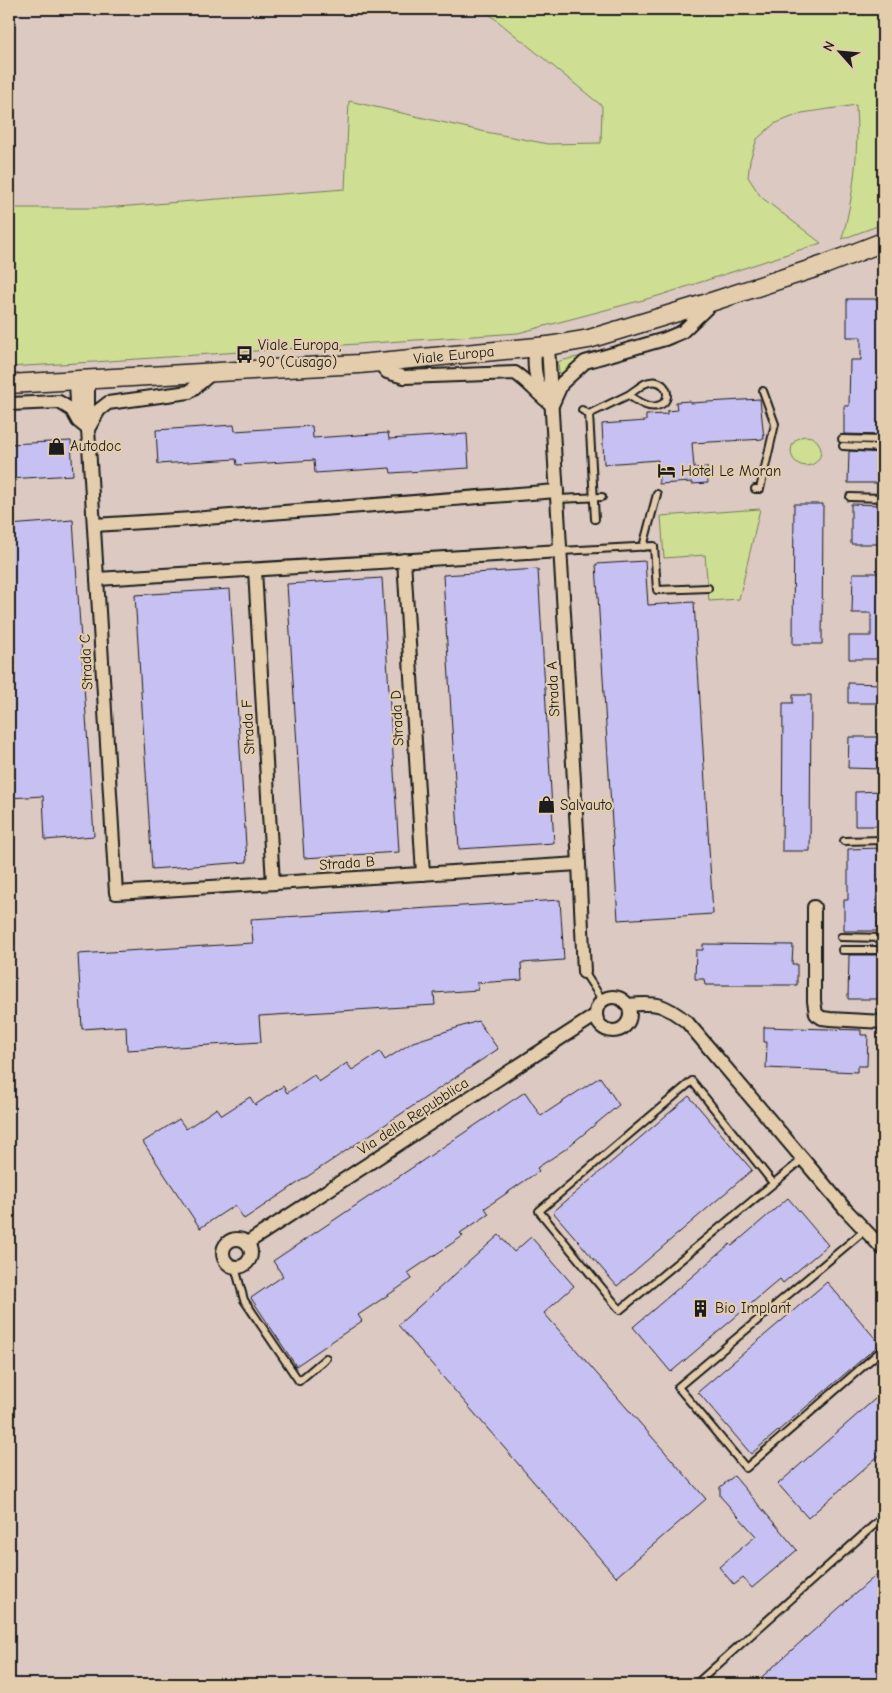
<svg xmlns="http://www.w3.org/2000/svg" width="892" height="1693" font-family="'Comic Neue',sans-serif">
  <rect width="100%" height="100%" fill="#dbc9c2"/>
  <filter id="ink" filterUnits="userSpaceOnUse"><feTurbulence type="fractalNoise" baseFrequency=".02" numOctaves="2"/><feDisplacementMap in="SourceGraphic" scale="10" xChannelSelector="R" yChannelSelector="G"/><feConvolveMatrix kernelMatrix="1 2 1 2 8 2 1 2 1" color-interpolation-filters="sRGB"/></filter>
  <g filter="url(#ink)">
    <g fill="#cede92" stroke="#757d57">
      <path d="M483,9H883V224L842,239C854,195 859,151 856,105L802,113L774,124L757,139L750,160L748,177L761,197L821,243L658,296L518,333L94,362L9,367V208H104L345,189L349,101L481,131L548,144L601,143L602,106Z"/>
      <polygon points="582,356 561,374 559,372 558,363 560,361"/>
      <circle cx="806" cy="451" r="15"/>
      <polygon points="760,509 739,599 709,601 705,555 664,558 661,516"/>
    </g>
    <g fill="#c7c0f2" stroke="#1c1c1c">
      <polygon points="847,299 883,299 881,406 883,406 883,435 844,434 844,406 849,406 850,360 861,360 861,337 847,337"/>
      <polygon points="760,399 764,439 692,443 694,468 707,467 708,483 692,484 692,482 659,484 658,460 604,464 602,424 646,421 646,415 667,414 667,411 677,410 676,402 690,401 690,403"/>
      <polygon points="234,425 235,431 312,426 313,438 388,433 389,439 467,434 469,468 391,473 390,468 315,473 314,460 237,465 236,459 158,464 156,430"/>
      <polygon points="71,441 73,475 9,479 9,444"/>
      <polygon points="849,451 883,453 883,483 848,483"/>
      <polygon points="794,504 823,504 822,644 793,644"/>
      <polygon points="851,504 883,505 883,544 851,544"/>
      <polygon points="73,520 94,836 45,840 43,796 9,798 9,525"/>
      <polygon points="645,561 648,605 694,602 713,914 618,920 596,564"/>
      <polygon points="538,569 554,843 459,849 443,575"/>
      <polygon points="853,573 883,573 883,659 849,659 849,636 871,636 871,613 852,613"/>
      <polygon points="382,578 399,852 304,858 287,584"/>
      <polygon points="230,589 247,862 152,869 135,595"/>
      <polygon points="848,683 883,684 883,703 848,703"/>
      <polygon points="793,695 811,695 810,851 782,851 783,703 793,703"/>
      <polygon points="849,737 882,737 883,769 848,768"/>
      <polygon points="882,791 882,826 855,826 855,792"/>
      <polygon points="883,848 883,880 878,880 878,931 844,931 844,900 848,900 848,849"/>
      <polygon points="560,900 564,960 521,963 522,980 477,983 478,990 434,993 435,1005 259,1016 261,1042 127,1050 126,1026 82,1029 78,954 253,943 251,919"/>
      <polygon points="703,944 793,945 792,964 797,964 797,985 705,985 704,979 695,979 696,950 703,950"/>
      <polygon points="849,955 883,955 883,999 848,999"/>
      <polygon points="478,1021 498,1049 244,1219 235,1205 200,1228 143,1142 179,1119 186,1129 217,1108 222,1115 250,1097 255,1105 283,1086 287,1093 314,1075 319,1082 347,1063 352,1070 380,1052 385,1060 413,1042"/>
      <polygon points="764,1027 861,1030 861,1035 868,1035 867,1066 857,1066 857,1072 766,1068 767,1042 764,1042"/>
      <polygon points="600,1077 619,1105 564,1150 537,1168 539,1171 485,1208 489,1214 460,1233 463,1236 408,1273 412,1279 358,1315 362,1321 296,1366 251,1298 283,1276 273,1261 525,1092 541,1116"/>
      <polygon points="689,1096 752,1170 617,1286 553,1212"/>
      <polygon points="788,1198 828,1245 783,1283 780,1279 671,1372 633,1327 730,1244 732,1246"/>
      <polygon points="499,1235 514,1252 531,1237 574,1286 544,1313 706,1499 616,1577 398,1325"/>
      <polygon points="827,1282 880,1344 751,1454 698,1392"/>
      <polygon points="883,1392 883,1452 808,1518 778,1484"/>
      <polygon points="734,1476 797,1550 752,1588 743,1578 734,1585 719,1567 756,1536 720,1496 720,1487"/>
      <polygon points="883,1569 883,1684 754,1684 803,1640"/>
    </g>
    <g fill="none" stroke-linecap="round" stroke-linejoin="round">
      <defs>
        <g id="service">
          <polyline points="582,410 589,414"/>
          <path d="M589,414L628,395C636,400 648,409 657,406C676,402 666,373 644,384C639,387 633,392 628,395"/>
          <polyline points="589,414 595,519"/>
          <polyline points="842,439 883,440"/>
          <polyline points="843,446 883,448"/>
          <polyline points="755,489 760,489 775,424 763,391"/>
          <polyline points="850,497 883,498"/>
          <polyline points="558,499 602,497"/>
          <polyline points="643,547 657,494"/>
          <polyline points="561,551 654,546 657,590 708,588"/>
          <polyline points="844,841 883,840"/>
          <polyline points="841,937 883,938"/>
          <polyline points="842,950 883,950"/>
          <polyline points="584,972 603,1001"/>
          <polyline points="773,1183 692,1081 539,1211 620,1310 803,1159"/>
          <polyline points="865,1230 678,1387 746,1468 883,1349"/>
          <polyline points="235,1267 244,1300 299,1381 326,1358"/>
          <polyline points="696,1684 883,1517"/>
        </g>
        <g id="minor">
          <polyline points="548,346 579,864 584,972"/>
          <path d="M535,348C534,364 534,379 543,393"/>
          <path d="M378,362L387,372L404,377L515,373C529,382 538,395 552,405"/>
          <polyline points="88,380 88,429 116,893 579,864"/>
          <polyline points="76,381 77,403 82,418"/>
          <polyline points="553,403 562,383 585,362 665,339 682,332 711,304"/>
          <polyline points="9,404 59,402 72,410 78,421 88,429"/>
          <polyline points="88,429 99,410 108,403 189,392 212,373"/>
          <polyline points="94,525 192,519 557,491"/>
          <polyline points="404,560 423,874"/>
          <polyline points="255,570 273,883"/>
          <polyline points="97,579 561,551"/>
          <polyline points="814,907 814,1001 816,1014 822,1018 830,1019 883,1022"/>
          <circle cx="613" cy="1014" r="17"/>
          <path d="M628,1005C657,1002 664,1004 687,1022L846,1210L883,1249"/>
          <circle cx="237" cy="1253" r="14"/>
          <polyline points="247,1243 596,1015"/>
        </g>
        <g id="secondary">
          <path id="s1" d="M9,384L359,364L548,346L589,339L714,301L824,265L883,242"/>
        </g>
      </defs>
      <use href="#service" stroke="#1c1c1c" stroke-width="10"/>
      <use href="#minor" stroke="#1c1c1c" stroke-width="16"/>
      <use href="#secondary" stroke="#1c1c1c" stroke-width="21"/>
      <use href="#service" stroke="#e3cdad" stroke-width="6"/>
      <use href="#minor" stroke="#e3cdad" stroke-width="12"/>
      <use href="#secondary" stroke="#e3cdad" stroke-width="18"/>
    </g>
  </g>
  <defs>
    <symbol id="bus-bare" viewBox="-9 -9 18 18"><path d="M-5-6H5V4H4V6H2V4H-2V6H-4V4H-5ZM-3.5-4V0h7V-4ZM-3.5 1.2v1.5H-2V1.2ZM2 1.2v1.5H3.5V1.2Z" fill="#1c1c1c" stroke="#e3cdad" stroke-width="2.5" paint-order="stroke"/></symbol>
    <symbol id="shop-bare" viewBox="-9 -9 18 18"><path d="M-5-2.5h2.3a2.7 3.5 0 0 1 5.4 0H5L5.5 6h-11ZM-1.5-2.5h3a1.5 2.3 0 0 0-3 0Z" fill="#1c1c1c" stroke="#e3cdad" stroke-width="2.5" paint-order="stroke"/></symbol>
    <symbol id="hotel-bare" viewBox="-9 -9 18 18"><path d="M-6-4.5h1.5V1H6V5H4.5V3h-9V5H-6ZM-4 0a1.8 1.8 0 1 1 3.6 0ZM.5 0V-2.5h3Q6-2.5 6 0Z" fill="#1c1c1c" stroke="#e3cdad" stroke-width="2.5" paint-order="stroke"/></symbol>
    <symbol id="building-bare" viewBox="-9 -9 18 18"><path d="M-4-6H4V6H1V3H-1V6H-4ZM-2.5-4.3h1.7v1.8h-1.7ZM.8-4.3h1.7v1.8H.8ZM-2.5-1h1.7V.8h-1.7ZM.8-1h1.7V.8H.8Z" fill="#1c1c1c" stroke="#e3cdad" stroke-width="2.5" paint-order="stroke"/></symbol>
  </defs>
  <g fill-rule="evenodd">
    <use href="#bus-bare" x="232" y="342" width="25" height="25"/>
    <use href="#shop-bare" x="44" y="434" width="25" height="25"/>
    <use href="#hotel-bare" x="654" y="458" width="25" height="25"/>
    <use href="#shop-bare" x="534" y="792" width="25" height="25"/>
    <use href="#building-bare" x="688" y="1296" width="25" height="25"/>
  </g>
  <g text-anchor="middle" stroke-width="4.5" stroke-linejoin="round" paint-order="stroke">
    <g font-size="15" fill="#1c1c1c" stroke="#e3cdad" text-anchor="start">
      <text x="258" y="350">Viale Europa,<tspan x="258" dy="17">90 (Cusago)</tspan></text>
      <text x="70" y="451">Autodoc</text>
      <text x="681" y="476">Hotel Le Moran</text>
      <text x="560" y="810">Salvauto</text>
      <text x="715" y="1313">Bio Implant</text>
    </g>
    <g font-size="15" fill="#1c1c1c" stroke="#e3cdad">
      <text dy="5" stroke="none"><textPath href="#s1" startOffset="446">Viale Europa</textPath></text>
      <text transform="translate(86 662) rotate(-93)" y="5">Strada C</text>
      <text transform="translate(553 689) rotate(-93)" y="5">Strada A</text>
      <text transform="translate(397 718) rotate(-93)" y="5">Strada D</text>
      <text transform="translate(248 727) rotate(-93)" y="5">Strada F</text>
      <text transform="translate(347 863) rotate(-4)" y="5">Strada B</text>
      <text transform="translate(413 1116) rotate(-33)" y="5">Via della Repubblica</text>
    </g>
  </g>
  <rect width="892" height="1693" fill="none" stroke="#e3cdad" stroke-width="30"/>
  <rect x="15" y="15" width="862" height="1663" fill="none" stroke="#1c1c1c" stroke-width="2" filter="url(#ink)"/>
  <g transform="translate(840 52) rotate(297)" stroke="#e3cdad" stroke-width="4" paint-order="stroke">
  <path d="M0-4L9 19L0 12L-9 19Z" fill="#1c1c1c"/>
  <text y="-8" font-size="14" font-weight="bold" text-anchor="middle" fill="#1c1c1c">N</text>
  </g>
</svg>
